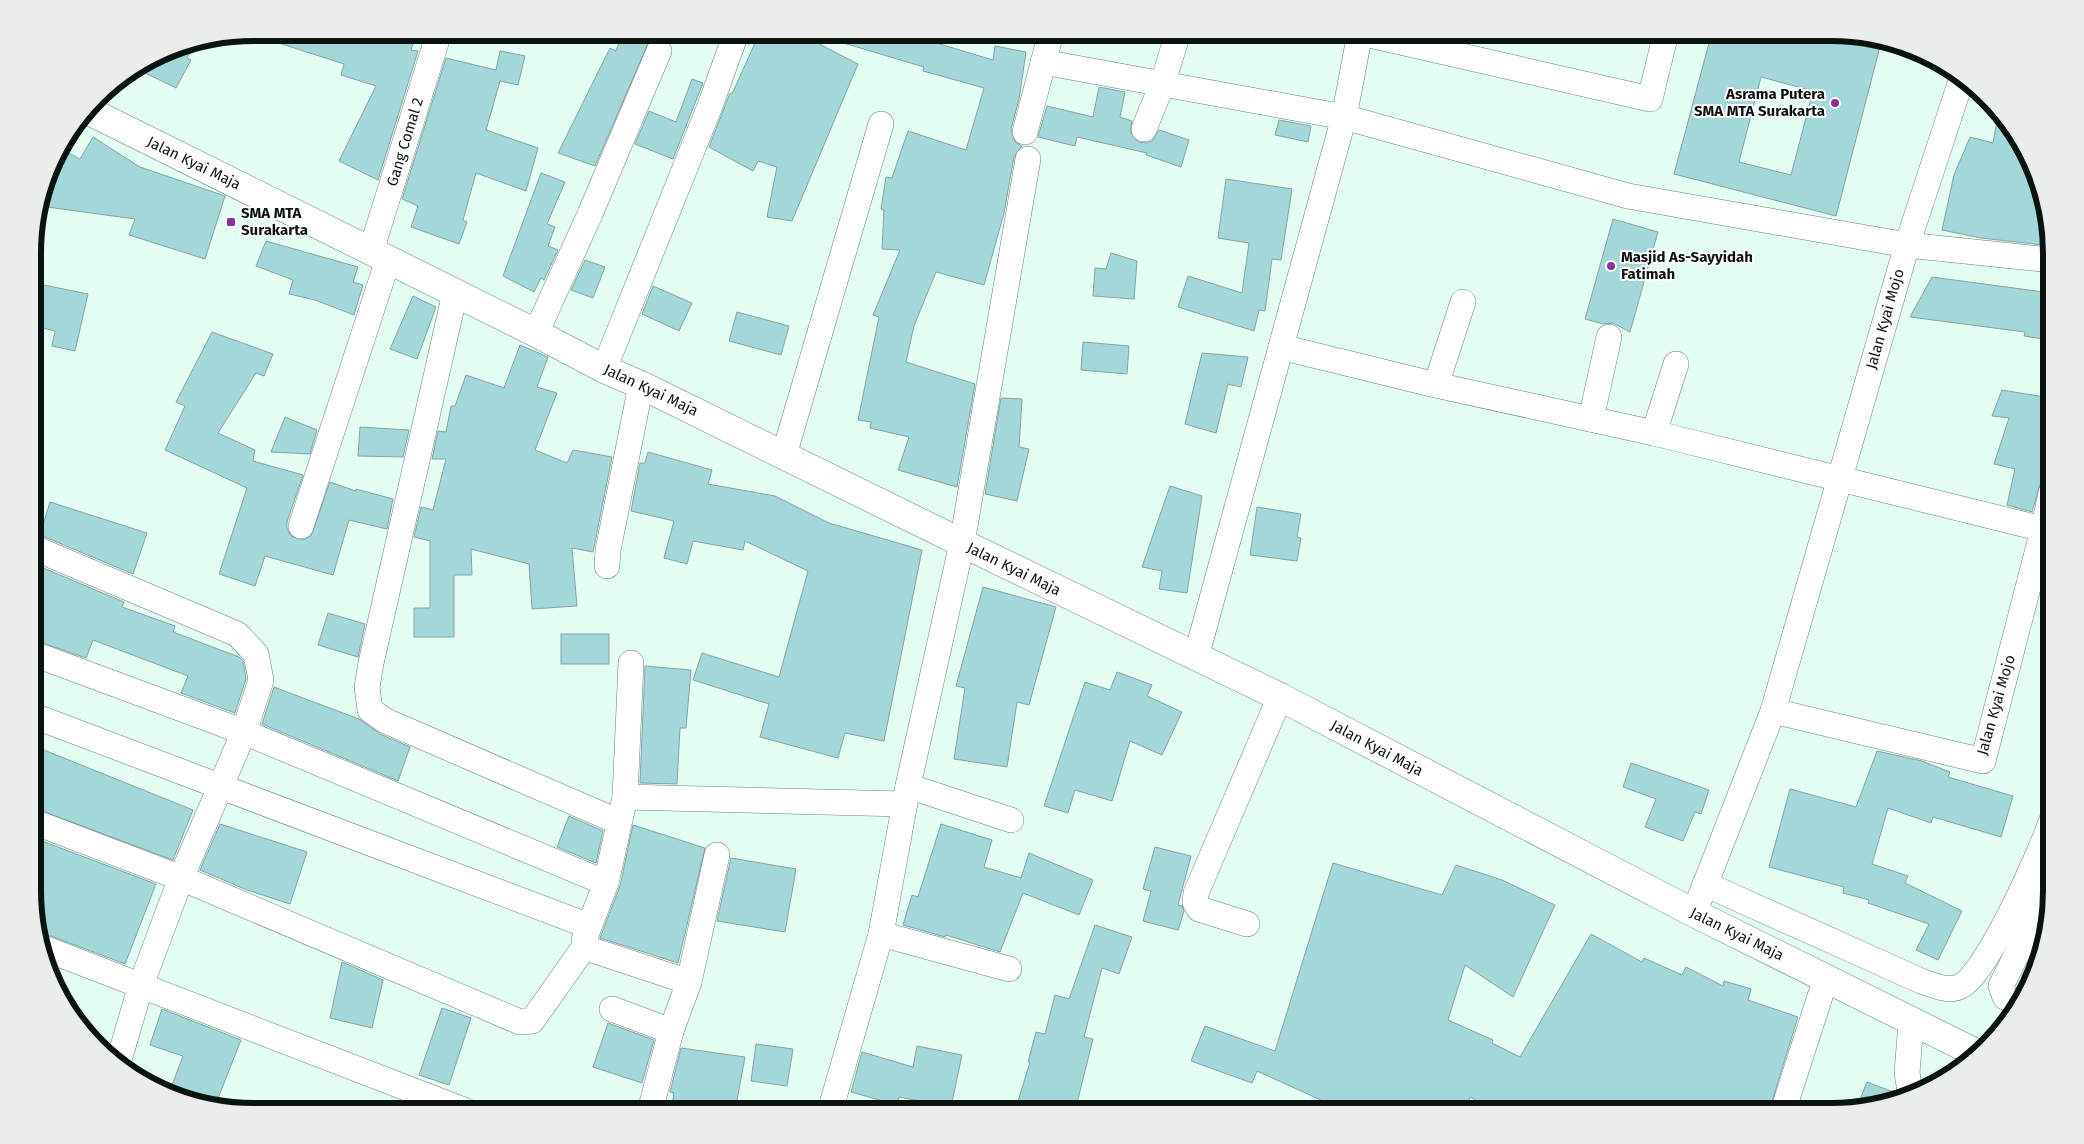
<svg xmlns="http://www.w3.org/2000/svg" width="2084" height="1144" font-family="'Fira Sans',sans-serif">
  <rect width="100%" height="100%" fill="#e4fdf3"/>
  <g fill="#a4d7da" stroke="#88a2a3" fill-rule="evenodd">
    <polygon points="263,32 417,32 411,50 418,51 378,180 339,161 376,86 341,75 344,64 263,38"/>
    <polygon points="623,32 653,32 595,166 558,153 610,48 616,51"/>
    <polygon points="760,32 796,32 858,64 792,221 767,217 777,167 758,161 753,171 709,147 730,93 732,94"/>
    <polygon points="831,32 900,32 993,60 995,46 1026,52 1019,99 1011,129 1015,142 1022,146 1014,157 1004,213 984,285 936,272 914,326 906,362 975,384 957,487 898,470 909,437 870,428 871,422 858,420 879,317 873,315 900,250 882,249 884,210 881,209 886,177 892,178 908,131 966,150 984,88 923,71 924,67 830,39"/>
    <path d="M1712,32H1831L1882,39L1836,216L1674,174ZM1761,77L1813,91L1791,175L1739,162Z"/>
    <polygon points="194,44 187,58 191,60 176,88 137,69 169,49"/>
    <polygon points="500,51 525,56 518,85 500,81 486,130 538,148 526,191 476,173 463,220 467,222 459,244 411,227 418,206 402,199 446,58 496,70"/>
    <polygon points="692,79 703,83 673,159 635,144 649,111 676,122"/>
    <polygon points="1099,87 1125,92 1120,117 1132,121 1130,131 1138,142 1146,143 1152,141 1159,130 1189,140 1181,167 1146,155 1147,153 1077,137 1075,146 1038,137 1047,106 1093,117"/>
    <polygon points="1998,116 2014,131 2040,183 2051,246 1981,238 1942,230 1954,175 1970,137 1993,143"/>
    <polygon points="1279,120 1311,126 1308,142 1275,135"/>
    <polygon points="93,137 140,167 225,196 205,259 129,235 135,219 40,206 55,156 61,149 80,159"/>
    <polygon points="541,173 565,182 547,224 555,227 548,246 558,250 544,280 541,278 534,292 503,276"/>
    <polygon points="1226,179 1292,189 1281,260 1272,259 1265,311 1259,310 1254,331 1178,307 1188,276 1242,293 1249,243 1218,238"/>
    <polygon points="1613,219 1658,232 1630,332 1613,323 1603,324 1585,319"/>
    <polygon points="266,241 358,267 353,282 363,285 354,315 315,300 289,294 293,280 256,266"/>
    <polygon points="1111,253 1137,261 1134,299 1093,296 1095,268 1106,269"/>
    <polygon points="585,260 605,267 593,298 571,290"/>
    <polygon points="1932,277 2051,293 2051,340 2024,336 2025,332 1910,317"/>
    <polygon points="34,283 88,294 75,351 52,346 55,331 34,326"/>
    <polygon points="653,286 692,303 679,331 642,314"/>
    <polygon points="413,296 436,307 417,359 390,349"/>
    <polygon points="737,312 789,326 781,355 729,341"/>
    <polygon points="212,332 273,354 264,376 256,373 218,433 255,450 253,461 303,475 287,522 287,529 291,536 303,540 311,536 330,482 356,491 356,489 393,499 387,529 349,520 333,575 265,556 255,586 219,574 247,488 165,450 185,406 176,402"/>
    <polygon points="1083,342 1129,346 1127,374 1081,370"/>
    <polygon points="520,345 548,357 537,387 557,393 535,450 567,463 573,450 612,457 593,552 572,548 577,606 532,609 529,564 471,549 472,575 454,575 454,637 414,637 414,608 430,608 430,541 414,537 421,507 433,510 446,459 432,459 438,431 446,432 451,406 455,406 466,375 504,388"/>
    <polygon points="1202,353 1248,357 1241,387 1228,384 1216,433 1185,424"/>
    <polygon points="2002,390 2051,398 2051,478 2040,484 2032,512 2007,505 2015,469 1994,464 2009,418 1992,416"/>
    <polygon points="1001,398 1022,399 1019,447 1029,449 1017,501 985,494"/>
    <polygon points="285,417 317,430 310,454 271,452"/>
    <polygon points="360,427 409,430 403,457 358,456"/>
    <polygon points="648,452 712,470 708,484 775,496 829,523 922,550 884,741 845,733 838,758 760,737 769,704 693,680 702,653 779,677 808,571 745,541 743,550 693,541 687,564 664,558 674,521 631,511 640,463 645,463"/>
    <polygon points="1170,486 1202,496 1187,593 1159,589 1162,571 1142,567"/>
    <polygon points="50,502 147,533 133,574 40,535"/>
    <polygon points="1257,507 1301,514 1297,537 1301,538 1297,561 1250,555"/>
    <polygon points="34,564 124,602 122,607 175,626 173,632 239,657 243,661 246,679 235,713 181,693 188,676 93,640 86,658 34,640"/>
    <polygon points="983,587 1056,607 1029,705 1017,702 1007,767 954,759 965,688 956,686"/>
    <polygon points="328,613 365,624 358,657 318,645"/>
    <rect x="561" y="634" width="48" height="30"/>
    <polygon points="645,666 691,670 686,728 680,728 677,784 640,783"/>
    <polygon points="1117,672 1152,685 1147,696 1182,712 1162,755 1130,741 1112,801 1075,790 1068,813 1044,806 1085,682 1110,690"/>
    <polygon points="274,687 359,719 380,734 410,747 398,781 262,724"/>
    <polygon points="34,746 193,810 173,860 34,808"/>
    <polygon points="1877,751 1922,761 1950,772 1948,777 2013,796 2001,837 1933,817 1931,823 1888,808 1872,864 1908,876 1905,883 1962,911 1938,960 1916,950 1929,924 1868,903 1869,900 1843,893 1844,887 1769,867 1790,789 1856,807"/>
    <polygon points="1631,763 1709,790 1701,814 1695,812 1683,841 1645,827 1656,799 1623,787"/>
    <polygon points="569,816 603,831 596,863 557,847"/>
    <polygon points="220,824 307,852 290,904 247,890 200,870"/>
    <polygon points="941,824 992,840 984,867 1021,878 1029,853 1093,880 1079,915 1023,893 1000,952 946,935 945,937 903,925 912,895 918,897"/>
    <polygon points="633,825 705,848 678,963 600,938 620,886"/>
    <polygon points="34,838 156,884 125,964 51,936 41,936 34,919"/>
    <polygon points="1155,847 1191,856 1178,905 1182,906 1184,911 1178,930 1143,921 1151,891 1143,889"/>
    <polygon points="731,858 796,869 785,932 717,921"/>
    <polygon points="1333,863 1442,895 1456,865 1502,880 1555,905 1513,997 1465,965 1448,1020 1493,1040 1492,1043 1520,1057 1591,934 1642,962 1644,958 1682,975 1686,967 1723,986 1724,981 1751,989 1748,1000 1798,1017 1769,1111 1494,1111 1470,1097 1465,1111 1345,1111 1257,1071 1252,1083 1191,1061 1205,1026 1275,1051"/>
    <polygon points="1095,925 1132,937 1119,974 1102,968 1084,1037 1093,1039 1075,1111 1015,1111 1030,1062 1028,1062 1036,1032 1045,1034 1055,995 1069,999"/>
    <polygon points="342,962 383,980 372,1028 330,1018"/>
    <polygon points="442,1008 471,1018 449,1085 419,1075"/>
    <polygon points="162,1009 241,1040 215,1106 197,1104 169,1093 183,1056 150,1045"/>
    <polygon points="608,1023 654,1040 642,1083 593,1067"/>
    <polygon points="756,1044 793,1049 787,1086 751,1081"/>
    <polygon points="917,1046 962,1055 951,1107 899,1097 897,1105 851,1092 862,1052 913,1067"/>
    <polygon points="681,1048 745,1057 735,1111 671,1111 674,1093 670,1092"/>
    <polygon points="1867,1082 1896,1093 1897,1095 1857,1107"/>
  </g>
  <g fill="none" stroke-linecap="round" stroke-linejoin="round">
    <defs>
      <g id="street">
        <polyline points="1361,33 1650,99 1666,33"/>
        <polyline points="1043,62 1344,117 1628,196 1907,245 2051,260"/>
        <polyline points="1144,129 1163,82 1178,33"/>
        <polyline points="1025,132 1051,33"/>
        <polyline points="371,251 439,33"/>
        <polyline points="455,293 371,663 367,687 370,710 386,721 619,822"/>
        <polyline points="536,333 590,214 659,51"/>
        <polyline points="1281,347 1436,385 1654,433 2051,531"/>
        <polyline points="604,369 710,106 734,39 732,33"/>
        <polyline points="1436,385 1463,302"/>
        <polyline points="1591,419 1609,337"/>
        <polyline points="1654,433 1676,364"/>
        <polyline points="784,455 881,124"/>
        <polyline points="301,526 388,260"/>
        <polyline points="34,548 237,634 256,654 261,680 244,732 181,878 141,985 119,1060"/>
        <polyline points="607,566 608,550 641,385"/>
        <polyline points="34,654 244,732 606,883"/>
        <polyline points="1196,657 1344,117 1360,33"/>
        <polyline points="631,663 625,797 606,883 584,940 589,949 689,982 671,1031 650,1111"/>
        <polyline points="1773,711 1983,761 2043,530 2051,493"/>
        <polyline points="34,716 589,926"/>
        <polyline points="908,786 1011,820"/>
        <polyline points="625,797 904,804"/>
        <polyline points="34,822 181,878 520,1022 532,1021 585,946"/>
        <path d="M1705,884L1921,981C1933,985 1949,993 1961,986C1987,973 2041,852 2051,822"/>
        <polyline points="1694,913 1773,711 1907,245 1961,81"/>
        <polyline points="1247,924 1199,909 1195,902 1196,893 1280,697"/>
        <polyline points="881,934 1009,969"/>
        <polyline points="46,949 466,1111"/>
        <polyline points="689,982 717,855"/>
        <polyline points="2019,1005 2005,997 2001,986 2051,885"/>
        <polyline points="612,1009 671,1031"/>
        <polyline points="1910,1091 1907,1073 1911,1022"/>
        <polyline points="830,1111 881,934 908,786 962,543 1028,159"/>
        <polyline points="1783,1111 1826,978"/>
      </g>
      <polyline id="secondary" points="89,111 536,333 604,369 641,385 962,543 1280,697 1694,913 1978,1054"/>
    </defs>
    <use href="#street" stroke="#6a8077" stroke-width="26"/>
    <use href="#secondary" stroke="#6a8077" stroke-width="29"/>
    <use href="#street" stroke="#fff" stroke-width="25"/>
    <use href="#secondary" stroke="#fff" stroke-width="28"/>
  </g>
  <g fill="#8633a1" stroke="#fff" stroke-width="2">
    <circle cx="1835" cy="103" r="5"/>
    <rect x="226" y="217" width="10" height="10" rx="2.5"/>
    <circle cx="1611" cy="266" r="5"/>
  </g>
  <g text-anchor="middle" stroke-width="4" stroke-linejoin="round" paint-order="stroke">
    <g font-size="15" font-weight="bold" fill="#0b1310" stroke="#fff" text-anchor="start">
      <text x="1825" y="99" text-anchor="end">Asrama Putera<tspan x="1825" dy="17">SMA MTA Surakarta</tspan></text>
      <text x="241" y="218">SMA MTA<tspan x="241" dy="17">Surakarta</tspan></text>
      <text x="1621" y="262">Masjid As-Sayyidah<tspan x="1621" dy="17">Fatimah</tspan></text>
    </g>
    <g font-size="15" fill="#0b1310" stroke="#fff">
      <text transform="translate(405 142) rotate(-73)" y="5">Gang Comal 2</text>
      <text transform="translate(194 163) rotate(26)" y="5">Jalan Kyai Maja</text>
      <text transform="translate(1885 319) rotate(-74)" y="5">Jalan Kyai Mojo</text>
      <text transform="translate(651 390) rotate(25)" y="5">Jalan Kyai Maja</text>
      <text transform="translate(1014 569) rotate(26)" y="5">Jalan Kyai Maja</text>
      <text transform="translate(1996 705) rotate(-74)" y="5">Jalan Kyai Mojo</text>
      <text transform="translate(1377 748) rotate(28)" y="5">Jalan Kyai Maja</text>
      <text transform="translate(1737 934) rotate(26)" y="5">Jalan Kyai Maja</text>
    </g>
  </g>
  <path d="M0 0H2084V1144H0ZM253 41H1831A212 212 0 0 1 2043 253V891A212 212 0 0 1 1831 1103H253A212 212 0 0 1 41 891V253A212 212 0 0 1 253 41Z" fill="#ebecec" fill-rule="evenodd"/>
  <path fill="none" stroke="#0b1310" stroke-width="6" d="M253 41H1831A212 212 0 0 1 2043 253V891A212 212 0 0 1 1831 1103H253A212 212 0 0 1 41 891V253A212 212 0 0 1 253 41Z"/>
</svg>
